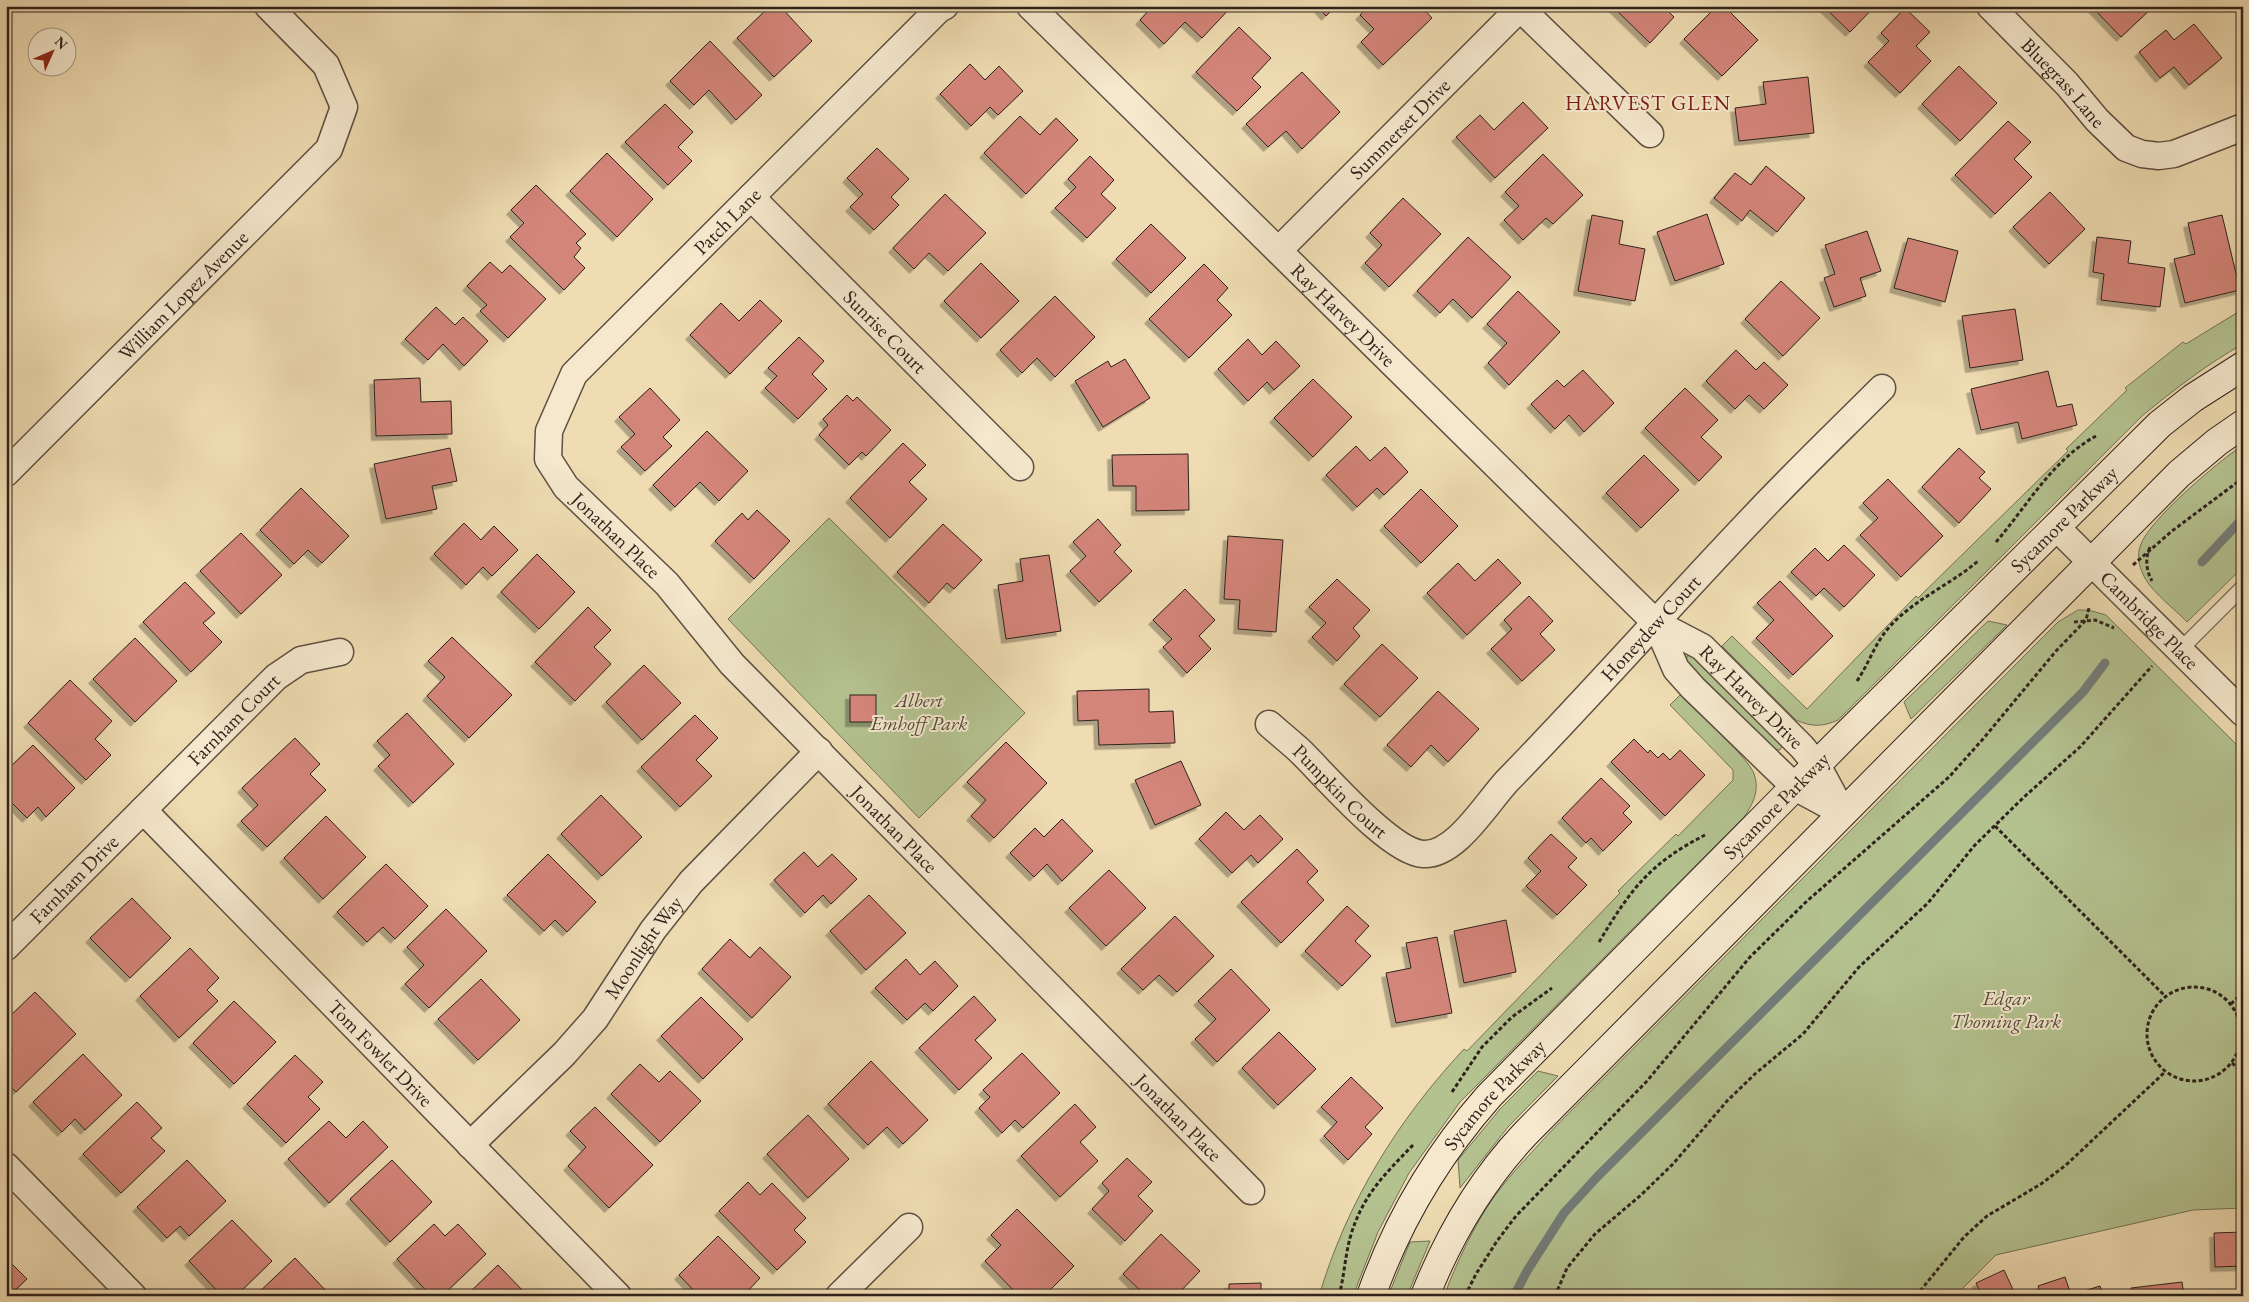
<svg xmlns="http://www.w3.org/2000/svg" width="2249" height="1302" font-family="'EB Garamond',serif">
  <defs>
    <filter id="shadow"><feDropShadow dx="-4.5" dy="4.5" stdDeviation="0" flood-color="#0004"/></filter>
  </defs>
  <rect width="100%" height="100%" fill="#efdcb2"/>
  <filter id="stains"><feTurbulence type="fractalNoise" baseFrequency=".004" numOctaves="4"/><feColorMatrix values="0 0 0 0 .2 0 0 0 0 .09 0 0 0 0 .02 0 0 0 .5 -.17"/></filter>
  <radialGradient id="worn" r=".72"><stop offset=".6" stop-color="#630" stop-opacity="0"/><stop offset="1" stop-color="#630" stop-opacity=".3"/></radialGradient>
  <g fill="#b4c290" stroke="#727256">
    <path d="M2243,309V344C2207,364 2175,389 2143,415L1838,720C1823,727 1811,727 1796,720L1722,646L1732,636L1807,709L1916,596L1918,598L2068,451L2066,449L2127,390L2125,388L2183,342L2186,344Z"/>
    <path d="M2243,445V567L2187,622C2175,609 2149,590 2143,574C2139,566 2137,556 2140,547C2146,522 2219,461 2243,445Z"/>
    <polygon points="829,518 1025,713 919,818 728,619"/>
    <path d="M2078,610H2088L2106,615L2243,751V1208L2193,1210L1996,1255L1955,1296H1444C1457,1262 1473,1227 1494,1197C1512,1172 1534,1150 1555,1127L2058,622Z"/>
    <polygon points="1988,621 2007,625 1911,719 1904,702"/>
    <polygon points="1691,655 1780,743 1782,746 1780,750 1773,749 1686,664 1687,656"/>
    <path d="M1680,695C1695,710 1749,758 1754,774C1760,790 1753,804 1744,817L1460,1102L1409,1173L1378,1232L1353,1296H1319C1347,1202 1397,1121 1464,1049L1467,1051L1620,893L1618,891L1676,834L1678,836L1733,780V770L1670,705Z"/>
    <polygon points="1538,1071 1558,1076 1508,1127 1460,1188 1458,1160 1500,1109"/>
    <polygon points="1430,1241 1407,1296 1390,1296 1389,1294 1410,1242"/>
  </g>
  <g fill="none" stroke-linecap="round" stroke-linejoin="round">
    <g stroke="#727d7a" stroke-width="9">
      <polyline points="2202,562 2243,518"/>
      <polyline points="1514,1296 1527,1271 1564,1213 1598,1176 2083,692 2105,663"/>
    </g>
  </g>
  <g fill="#d4857a" stroke="#2f221d" filter="url(#shadow)">
    <polygon points="770,6 780,6 812,41 774,77 737,38"/>
    <polygon points="1153,6 1232,6 1202,38 1185,22 1164,44 1140,20"/>
    <polygon points="1317,6 1336,6 1326,16"/>
    <polygon points="1369,6 1421,6 1432,18 1383,65 1361,42 1374,29 1360,15"/>
    <polygon points="1612,6 1669,6 1666,9 1674,17 1650,43"/>
    <polygon points="1717,6 1724,6 1758,40 1722,76 1684,39"/>
    <polygon points="1823,6 1875,6 1850,32"/>
    <polygon points="2095,6 2154,6 2121,37 2093,8"/>
    <polygon points="1905,8 1930,32 1916,46 1931,61 1900,93 1868,62 1889,41 1881,33"/>
    <polygon points="2194,24 2222,58 2189,85 2174,67 2160,78 2139,52 2166,30 2174,40"/>
    <polygon points="1239,27 1271,58 1252,78 1261,87 1237,111 1196,72"/>
    <polygon points="710,41 762,95 736,120 709,90 694,105 670,81"/>
    <polygon points="970,64 985,80 999,66 1023,91 998,115 990,107 971,126 940,94"/>
    <polygon points="1959,66 1997,103 1960,141 1922,104"/>
    <polygon points="1302,72 1340,112 1302,149 1286,131 1268,147 1246,124"/>
    <polygon points="1808,77 1814,133 1739,141 1735,108 1766,104 1763,82"/>
    <polygon points="1523,102 1548,128 1495,178 1456,137 1480,115 1494,130"/>
    <polygon points="665,104 693,132 678,147 692,161 668,185 625,142"/>
    <polygon points="1020,116 1040,135 1056,118 1078,140 1026,194 984,153"/>
    <polygon points="2008,121 2031,142 2014,159 2032,177 1995,214 1955,175"/>
    <polygon points="877,148 909,179 891,197 899,205 874,230 850,207 863,194 847,178"/>
    <polygon points="607,153 653,199 617,237 570,191"/>
    <polygon points="1543,154 1583,195 1553,224 1546,218 1523,240 1504,220 1519,206 1505,192"/>
    <polygon points="1090,156 1114,180 1101,194 1116,208 1087,238 1055,208 1076,187 1068,179"/>
    <polygon points="1766,166 1805,198 1777,232 1750,210 1742,221 1714,198 1735,173 1751,185"/>
    <polygon points="536,185 586,234 576,243 581,248 574,257 585,268 564,290 510,237 524,223 511,210"/>
    <polygon points="2050,192 2085,229 2049,264 2013,227"/>
    <polygon points="945,194 986,233 948,271 929,253 914,269 893,248"/>
    <polygon points="1403,198 1441,234 1389,287 1365,263 1382,245 1370,233"/>
    <polygon points="1707,214 1724,264 1675,281 1657,232"/>
    <polygon points="1592,215 1623,221 1619,244 1645,249 1635,301 1578,291"/>
    <polygon points="2222,215 2240,290 2185,303 2174,259 2195,254 2188,223"/>
    <polygon points="1151,224 1186,258 1151,293 1116,259"/>
    <polygon points="1867,231 1881,271 1860,278 1866,296 1834,307 1824,278 1835,274 1825,245"/>
    <polygon points="1468,237 1511,277 1472,318 1453,299 1440,313 1417,291"/>
    <polygon points="2097,237 2131,241 2128,263 2165,268 2160,307 2101,300 2104,274 2093,272"/>
    <polygon points="1908,238 1958,251 1945,302 1894,288"/>
    <polygon points="490,262 502,273 510,265 546,299 508,338 480,311 487,305 467,286"/>
    <polygon points="981,263 1019,301 981,338 944,301"/>
    <polygon points="1204,264 1228,288 1217,300 1232,315 1189,358 1149,319"/>
    <polygon points="1781,281 1820,318 1783,356 1745,319"/>
    <polygon points="1518,291 1560,332 1509,385 1488,363 1507,343 1487,324"/>
    <polygon points="1055,296 1095,337 1055,377 1037,358 1022,373 1000,350"/>
    <polygon points="760,300 782,321 730,374 690,335 721,303 739,321"/>
    <polygon points="436,307 455,325 463,317 488,341 464,366 443,344 428,360 405,339"/>
    <polygon points="2015,309 2023,360 1970,368 1962,316"/>
    <polygon points="799,337 824,361 812,374 827,389 798,419 765,388 777,376 768,368"/>
    <polygon points="1248,339 1262,355 1276,341 1300,366 1274,390 1267,382 1248,401 1218,369"/>
    <polygon points="1736,350 1756,370 1764,362 1788,385 1764,409 1749,395 1735,409 1706,381"/>
    <polygon points="1125,359 1150,398 1103,427 1075,381 1108,361 1111,367"/>
    <polygon points="1583,370 1614,403 1584,432 1569,415 1555,429 1531,404 1557,380 1564,387"/>
    <polygon points="2048,371 2057,407 2072,404 2077,425 2022,439 2018,422 1981,430 1971,389"/>
    <polygon points="420,378 421,402 451,401 452,434 376,436 374,380"/>
    <polygon points="1313,379 1352,417 1313,457 1274,418"/>
    <polygon points="650,388 680,420 663,437 672,446 645,471 621,447 635,434 619,417"/>
    <polygon points="1685,388 1718,420 1701,437 1722,457 1699,481 1645,428"/>
    <polygon points="847,395 853,401 857,397 891,430 866,456 862,452 849,465 819,435 828,425 823,419"/>
    <polygon points="707,431 748,471 719,501 700,482 675,507 653,485"/>
    <polygon points="903,443 926,465 909,482 927,499 890,538 850,498"/>
    <polygon points="1356,446 1370,461 1385,447 1408,472 1384,495 1377,488 1357,507 1326,475"/>
    <polygon points="450,448 457,481 432,486 437,509 386,519 374,464"/>
    <polygon points="1959,448 1985,472 1979,478 1991,489 1959,523 1922,487"/>
    <polygon points="1188,454 1189,510 1136,511 1136,486 1113,486 1112,455"/>
    <polygon points="1644,455 1679,490 1641,528 1606,493"/>
    <polygon points="1888,479 1943,536 1901,577 1860,535 1878,518 1863,503"/>
    <polygon points="301,488 349,536 322,563 308,550 294,564 260,530"/>
    <polygon points="1421,489 1458,526 1421,563 1384,526"/>
    <polygon points="757,510 790,541 754,579 715,541 742,513 748,520"/>
    <polygon points="1098,519 1121,545 1114,552 1132,571 1099,602 1070,571 1086,556 1073,542"/>
    <polygon points="464,523 481,540 494,526 518,550 492,576 483,567 466,585 434,554"/>
    <polygon points="943,524 982,560 954,589 947,583 929,603 897,572"/>
    <polygon points="241,533 282,575 241,614 200,571"/>
    <polygon points="1228,536 1283,540 1276,632 1238,629 1240,600 1224,599"/>
    <polygon points="1844,545 1875,575 1844,607 1824,588 1816,596 1791,572 1815,548 1828,561"/>
    <polygon points="537,554 575,592 539,629 501,592"/>
    <polygon points="1049,555 1061,631 1006,639 998,585 1023,581 1020,559"/>
    <polygon points="1498,559 1521,583 1467,635 1427,593 1458,563 1475,581"/>
    <polygon points="1337,579 1370,610 1353,628 1360,636 1337,661 1312,637 1326,623 1309,607"/>
    <polygon points="1780,581 1833,636 1793,675 1756,638 1774,620 1757,603"/>
    <polygon points="185,582 215,613 203,623 222,642 191,672 143,622"/>
    <polygon points="1185,589 1215,620 1199,636 1211,649 1187,673 1163,647 1172,639 1153,620"/>
    <polygon points="1529,596 1553,621 1540,634 1555,650 1522,681 1491,649 1512,629 1504,620"/>
    <polygon points="588,607 611,630 594,647 611,664 575,701 535,662"/>
    <polygon points="452,637 512,695 469,738 427,696 445,677 428,661"/>
    <polygon points="135,638 177,681 135,722 93,679"/>
    <polygon points="1382,644 1418,678 1380,717 1344,684"/>
    <polygon points="644,665 681,703 642,740 606,702"/>
    <polygon points="70,680 112,721 95,739 111,755 86,780 28,723"/>
    <polygon points="1149,689 1149,712 1173,711 1175,743 1099,745 1098,720 1078,721 1077,691"/>
    <polygon points="1438,691 1479,729 1448,762 1431,745 1411,767 1387,745"/>
    <rect x="850" y="695" width="26" height="27"/>
    <polygon points="407,713 454,764 413,803 378,766 390,755 377,741"/>
    <polygon points="695,715 718,738 696,760 712,776 680,807 641,767"/>
    <polygon points="295,738 320,764 310,774 326,790 267,847 241,821 258,805 242,788"/>
    <polygon points="1634,739 1648,753 1650,750 1658,758 1663,753 1670,760 1680,750 1705,775 1665,816 1611,762"/>
    <polygon points="1006,742 1047,783 994,838 971,816 986,800 967,782"/>
    <polygon points="33,745 75,788 46,817 38,807 27,818 6,797 6,771"/>
    <polygon points="1181,761 1201,805 1155,825 1135,780"/>
    <polygon points="1601,778 1630,806 1623,813 1632,822 1603,851 1591,838 1586,843 1562,818"/>
    <polygon points="601,795 642,837 602,876 561,834"/>
    <polygon points="1226,812 1244,830 1260,815 1283,839 1258,863 1251,855 1232,873 1199,839"/>
    <polygon points="326,816 366,857 323,899 284,858"/>
    <polygon points="1062,819 1093,851 1062,881 1047,864 1034,877 1010,853 1035,828 1044,837"/>
    <polygon points="1551,834 1577,858 1568,867 1587,885 1557,915 1526,886 1541,871 1528,858"/>
    <polygon points="1297,849 1318,871 1307,882 1324,900 1281,943 1241,902"/>
    <polygon points="804,852 818,867 832,854 857,879 831,904 823,895 805,913 774,880"/>
    <polygon points="548,854 596,902 567,932 555,920 544,931 507,895"/>
    <polygon points="386,864 428,906 395,939 383,927 367,942 337,912"/>
    <polygon points="1109,870 1146,908 1106,946 1069,908"/>
    <polygon points="869,895 906,933 866,970 830,931"/>
    <polygon points="132,898 171,938 130,978 90,938"/>
    <polygon points="1347,906 1369,926 1355,941 1371,956 1342,986 1305,951"/>
    <polygon points="446,909 487,951 429,1008 405,984 424,965 407,947"/>
    <polygon points="1175,916 1214,956 1177,992 1159,975 1143,990 1121,969"/>
    <polygon points="1506,920 1516,972 1464,983 1454,931"/>
    <polygon points="1437,937 1452,1013 1396,1023 1386,973 1411,968 1406,943"/>
    <polygon points="730,939 750,958 760,947 791,977 752,1018 702,969"/>
    <polygon points="190,948 219,978 207,990 218,1001 179,1038 140,996"/>
    <polygon points="906,959 920,975 935,961 958,986 933,1011 925,1003 907,1020 875,988"/>
    <polygon points="1231,969 1270,1010 1217,1062 1195,1039 1216,1019 1198,1001"/>
    <polygon points="481,979 520,1020 478,1060 438,1019"/>
    <polygon points="35,992 76,1034 16,1092 6,1082 6,1056 13,1050 6,1043 6,1020"/>
    <polygon points="974,996 996,1020 975,1040 992,1058 959,1090 919,1048"/>
    <polygon points="701,997 743,1039 703,1079 661,1036"/>
    <polygon points="234,1001 276,1042 234,1084 193,1043"/>
    <polygon points="1279,1032 1316,1069 1278,1105 1242,1068"/>
    <polygon points="1022,1053 1060,1093 1023,1128 1015,1120 1002,1133 979,1108 990,1097 983,1090"/>
    <polygon points="83,1054 122,1095 85,1130 75,1119 62,1132 33,1102"/>
    <polygon points="295,1055 323,1082 308,1097 320,1109 286,1143 247,1104"/>
    <polygon points="871,1061 928,1120 903,1144 887,1127 868,1145 828,1104"/>
    <polygon points="640,1064 659,1082 670,1071 701,1101 660,1142 611,1094"/>
    <polygon points="1351,1077 1383,1108 1365,1127 1372,1134 1348,1160 1324,1136 1337,1122 1321,1107"/>
    <polygon points="137,1102 162,1128 151,1138 165,1151 121,1193 83,1154"/>
    <polygon points="1075,1104 1096,1127 1080,1142 1098,1161 1060,1197 1021,1156"/>
    <polygon points="595,1107 653,1165 609,1208 568,1166 586,1147 570,1131"/>
    <polygon points="808,1115 849,1159 808,1198 767,1154"/>
    <polygon points="329,1121 346,1138 363,1121 388,1147 329,1203 288,1159"/>
    <polygon points="1127,1158 1152,1182 1138,1196 1153,1211 1125,1241 1092,1209 1109,1191 1102,1183"/>
    <polygon points="187,1160 226,1201 189,1236 180,1226 167,1238 137,1207"/>
    <polygon points="392,1160 432,1202 390,1242 350,1199"/>
    <polygon points="748,1182 760,1195 772,1183 806,1218 794,1230 806,1242 777,1270 719,1211"/>
    <polygon points="1017,1209 1074,1266 1044,1296 1019,1296 985,1261 1001,1245 991,1235"/>
    <polygon points="232,1220 272,1261 236,1296 222,1296 189,1261"/>
    <polygon points="434,1224 445,1236 458,1224 486,1254 442,1296 431,1296 397,1259"/>
    <polygon points="2243,1232 2243,1266 2215,1267 2214,1233"/>
    <polygon points="1161,1234 1200,1271 1176,1296 1146,1296 1123,1274"/>
    <polygon points="718,1236 760,1278 743,1296 699,1296 679,1275"/>
    <polygon points="6,1258 27,1279 9,1296 6,1296"/>
    <polygon points="295,1258 331,1296 255,1296"/>
    <polygon points="498,1265 528,1296 466,1296"/>
    <polygon points="2004,1270 2016,1296 1982,1296 1976,1283"/>
    <polygon points="2065,1277 2071,1295 2100,1286 2103,1296 2041,1296 2038,1286"/>
    <polygon points="2182,1282 2184,1296 2132,1296 2131,1288"/>
    <polygon points="1261,1283 1261,1296 1229,1296 1229,1284"/>
  </g>
  <g fill="none" stroke-linecap="round" stroke-linejoin="round">
    <defs>
      <polyline id="lane" points="2180,650 2243,587"/>
      <g id="street">
        <path id="s1" d="M945,6L939,9L574,374L549,431L548,459L566,487L667,584L732,664L1251,1191"/>
        <path id="s2" d="M1030,6L1656,623L1702,647L1802,747L1817,765L1843,813"/>
        <polyline points="1518,6 1650,134"/>
        <path id="s3" d="M1990,6L2067,84L2097,120L2126,148L2142,154L2159,156L2174,154L2243,127"/>
        <path id="s4" d="M751,197L1020,467"/>
        <path id="s5" d="M1279,250L1520,8"/>
        <path id="s6" d="M6,473L329,149L344,107L326,65L268,6"/>
        <path id="s7" d="M2056,527L2243,713"/>
        <polyline points="1656,623 1676,669 1693,688 1795,787 1843,813"/>
        <path id="s8" d="M1269,724C1279,733 1289,741 1299,750C1324,774 1390,852 1423,854C1456,856 1487,802 1508,780C1591,695 1669,606 1751,520C1793,475 1838,432 1882,388"/>
        <path id="s9" d="M143,810L618,1296"/>
        <path id="s10" d="M6,947L276,677L301,660L340,652"/>
        <path id="s11" d="M470,1145L564,1054L595,1019L653,930L691,882L819,751"/>
        <polyline points="6,1166 133,1296"/>
        <polyline points="839,1296 909,1227"/>
      </g>
      <g id="secondary">
        <path id="s12" d="M1371,1296C1397,1222 1437,1155 1489,1096L1846,735L2160,424L2193,398L2243,366"/>
        <path d="M1425,1296C1449,1235 1480,1182 1525,1134L2179,474L2217,442L2243,424"/>
      </g>
    </defs>
    <use href="#lane" stroke="#5f5042" stroke-width="16"/>
    <use href="#street" stroke="#5f5042" stroke-width="29"/>
    <use href="#secondary" stroke="#2f221d" stroke-width="30"/>
    <g stroke="#2f221d" stroke-width="3" stroke-dasharray="4 2.5" stroke-linecap="butt">
      <path d="M1996,542C2028,505 2052,460 2096,436"/>
      <path d="M2150,547C2145,559 2146,570 2152,581"/>
      <polyline points="2133,565 2172,531 2243,478"/>
      <polyline points="2074,622 2095,620 2114,628"/>
      <path d="M1857,681C1868,665 1874,646 1886,631C1910,601 1949,586 1978,561"/>
      <polyline points="1995,826 2166,997"/>
      <path d="M1599,942C1631,889 1649,864 1705,835"/>
      <circle cx="2194" cy="1034" r="47"/>
      <polyline points="2231,1004 2243,992"/>
      <polyline points="2232,1063 2243,1073"/>
      <polyline points="1452,1092 1482,1047 1512,1017 1552,988"/>
      <path d="M1339,1296C1344,1277 1345,1257 1350,1238C1362,1196 1383,1176 1413,1145"/>
      <polyline points="1465,1296 1476,1274 1497,1241 1516,1216 1647,1081 1750,957 1807,901 1949,777 1983,739 2056,651 2086,620 2089,608"/>
      <polyline points="1555,1296 1567,1268 1595,1234 1641,1195 1673,1164 1727,1101 1756,1073 1803,1034 1859,967 1928,903 1974,846 2024,797 2080,747 2152,666"/>
      <polyline points="1916,1296 1964,1237 1987,1216 2041,1184 2066,1165 2165,1072"/>
    </g>
    <use href="#lane" stroke="#f5e8cd" stroke-width="14"/>
    <use href="#street" stroke="#f5e8cd" stroke-width="26"/>
    <use href="#secondary" stroke="#f5e8cd" stroke-width="28"/>
  </g>
  <g text-anchor="middle" stroke-width="4" stroke-linejoin="round" paint-order="stroke">
    <g font-size="20" fill="#2f221d" stroke="#f5e8cd">
      <text dy="7" stroke="none"><textPath href="#s3" startOffset="106">Bluegrass Lane</textPath></text>
      <text dy="7" stroke="none"><textPath href="#s5" startOffset="171">Summerset Drive</textPath></text>
      <text transform="translate(727 221) rotate(-45)" y="7">Patch Lane</text>
      <text dy="7" stroke="none"><textPath href="#s6" startOffset="251">William Lopez Avenue</textPath></text>
      <text dy="7" stroke="none"><textPath href="#s2" startOffset="440">Ray Harvey Drive</textPath></text>
      <text dy="7" stroke="none"><textPath href="#s4" startOffset="190">Sunrise Court</textPath></text>
      <text dy="7" stroke="none"><textPath href="#s12" startOffset="1048">Sycamore Parkway</textPath></text>
      <text dy="7" stroke="none"><textPath href="#s1" startOffset="716">Jonathan Place</textPath></text>
      <text dy="7" stroke="none"><textPath href="#s7" startOffset="132">Cambridge Place</textPath></text>
      <text dy="7" stroke="none"><textPath href="#s8" startOffset="528">Honeydew Court</textPath></text>
      <text dy="7" stroke="none"><textPath href="#s2" startOffset="1001">Ray Harvey Drive</textPath></text>
      <text dy="7" stroke="none"><textPath href="#s10" startOffset="322">Farnham Court</textPath></text>
      <text dy="7" stroke="none"><textPath href="#s8" startOffset="98">Pumpkin Court</textPath></text>
      <text dy="7" stroke="none"><textPath href="#s12" startOffset="642">Sycamore Parkway</textPath></text>
      <text dy="7" stroke="none"><textPath href="#s1" startOffset="1121">Jonathan Place</textPath></text>
      <text dy="7" stroke="none"><textPath href="#s10" startOffset="96">Farnham Drive</textPath></text>
      <text dy="7" stroke="none"><textPath href="#s11" startOffset="264">Moonlight Way</textPath></text>
      <text dy="7" stroke="none"><textPath href="#s9" startOffset="340">Tom Fowler Drive</textPath></text>
      <text dy="7" stroke="none"><textPath href="#s12" startOffset="238">Sycamore Parkway</textPath></text>
      <text dy="7" stroke="none"><textPath href="#s1" startOffset="1526">Jonathan Place</textPath></text>
    </g>
    <g font-size="20" font-style="italic" fill="#504a3a" stroke="#f5e8cd">
      <text x="919" y="707">Albert<tspan x="919" dy="23">Emhoff Park</tspan></text>
      <text x="2006" y="1005">Edgar<tspan x="2006" dy="23">Thoming Park</tspan></text>
    </g>
    <g font-size="21" letter-spacing="1" fill="#7a1f14" stroke="#f5e8cd">
      <text x="1648" y="110">HARVEST GLEN</text>
    </g>
  </g>
  <rect width="2249" height="1302" fill="none" stroke="#efdcb2" stroke-width="25"/>
  <rect x="8" y="8" width="2234" height="1287" fill="none" stroke="#2f221d" stroke-width="2.5"/>
  <rect x="12" y="12" width="2224" height="1277" fill="none" stroke="#2f221d"/>
  <g transform="translate(52 52) rotate(45)"><circle r="24" fill="#f5e8cd" stroke="#a69987"/>
  <path d="M0-4L9 19L0 12L-9 19Z" fill="#8f2418"/>
  <text y="-8" font-size="14" font-weight="bold" text-anchor="middle" fill="#2f221d">N</text>
  </g>
  <rect width="100%" height="100%" filter="url(#stains)"/>
  <rect width="100%" height="100%" fill="url(#worn)"/>
</svg>
